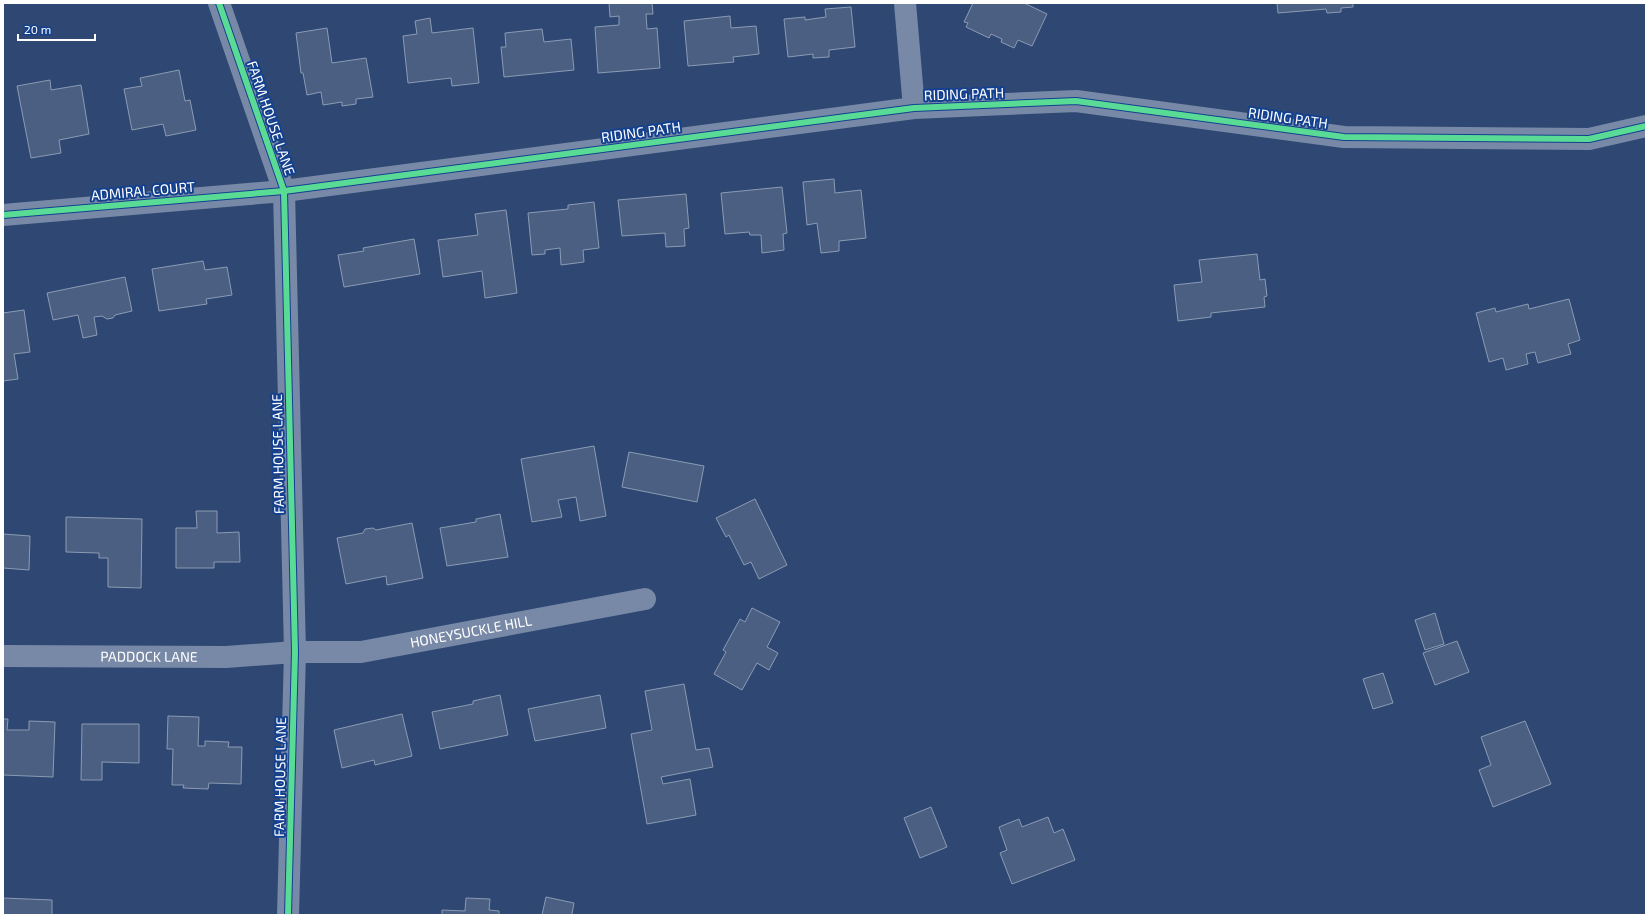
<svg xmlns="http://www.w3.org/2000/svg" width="1649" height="918" font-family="'Exo 2',sans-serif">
  <rect width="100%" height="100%" fill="#2f4873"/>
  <g fill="#4a5f81" stroke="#8c9bb4">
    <polygon points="609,3 652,3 653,14 646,14 647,29 657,28 660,68 598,73 595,27 619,25 619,16 610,17"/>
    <polygon points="973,3 1024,3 1047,14 1032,46 1018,40 1014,48 1001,42 1002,39 991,34 989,38 966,27 968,23 964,22"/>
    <polygon points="1277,3 1353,3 1353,7 1341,8 1341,12 1327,13 1326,9 1278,13"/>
    <polygon points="851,7 855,47 829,50 829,57 813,58 813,54 788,57 784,19 805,17 805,20 826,17 825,9"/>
    <polygon points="730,16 731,28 756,26 759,54 733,57 734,62 688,66 684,21"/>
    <polygon points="430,18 432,33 473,28 479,83 452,86 451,78 408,83 403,36 417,34 415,21"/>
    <polygon points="327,28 332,63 366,58 373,97 356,99 356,104 342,106 342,102 323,105 321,92 307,95 303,73 301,73 296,33"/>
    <polygon points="542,29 544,42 571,39 574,70 504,77 501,47 506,47 505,33"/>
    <polygon points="179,70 185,101 190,100 196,130 166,136 163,124 132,130 124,89 142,86 140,78"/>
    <polygon points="50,80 51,90 81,85 89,134 59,140 61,153 31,158 17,86"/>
    <polygon points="834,179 835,193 861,190 866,238 839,241 839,251 821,253 817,223 807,225 803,182"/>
    <polygon points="782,187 787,233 783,234 784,250 762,253 761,235 750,235 749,232 725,234 721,193"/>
    <polygon points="686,194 689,228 684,229 685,246 666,247 665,233 622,236 618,200"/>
    <polygon points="594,202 599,248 583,250 584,262 561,265 560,248 545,250 545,254 532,255 528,213 568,209 568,205"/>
    <polygon points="506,210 517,293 485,298 482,271 443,277 438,240 478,235 475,214"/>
    <polygon points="414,239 420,274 344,287 338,255 364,251 363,248"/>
    <polygon points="1257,254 1260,280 1265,279 1267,296 1264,297 1265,307 1211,313 1211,317 1178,321 1174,285 1202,282 1199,260"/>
    <polygon points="203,261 205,270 227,267 232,295 206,299 207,304 159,311 152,269"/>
    <polygon points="125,277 132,311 115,315 113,318 107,319 102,316 94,317 97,335 83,338 78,315 53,320 47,293"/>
    <polygon points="1569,299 1580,340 1568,344 1571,354 1538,363 1535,352 1526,354 1528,364 1506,370 1503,358 1489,362 1476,313 1495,308 1496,312 1528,304 1529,309"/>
    <polygon points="24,310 30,352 14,354 18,379 3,381 3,313"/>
    <polygon points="594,446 606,516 580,521 576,497 558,500 562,517 532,522 521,459"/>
    <polygon points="629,452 704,466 697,502 622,487"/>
    <polygon points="755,499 787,565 759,579 751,562 744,565 729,535 726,537 716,518"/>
    <polygon points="196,511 217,511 217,533 239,532 240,562 214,562 214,568 176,568 176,528 197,528"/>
    <polygon points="500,514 508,557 447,566 440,528 476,522 476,519"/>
    <polygon points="66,517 142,519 141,588 108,587 108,558 99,558 99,553 66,552"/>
    <polygon points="412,523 423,578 387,585 386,576 346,584 337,538 363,533 365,529 373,528 376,530"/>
    <polygon points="3,534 30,536 29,570 3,568"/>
    <polygon points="752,608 780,622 767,647 778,653 769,670 757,663 742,690 714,674 726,652 723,650 740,619 745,622"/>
    <polygon points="1435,613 1444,644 1425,650 1415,620"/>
    <polygon points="1457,641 1469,672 1435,685 1423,653"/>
    <polygon points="1383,673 1393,703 1373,709 1363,679"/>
    <polygon points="684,684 696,750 709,748 713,767 661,777 663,784 690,779 696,815 647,824 631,734 652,730 645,691"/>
    <polygon points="500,695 508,735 440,749 432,712 473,704 473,701"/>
    <polygon points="600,695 606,728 535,741 528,709"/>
    <polygon points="402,714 412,756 375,765 374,760 342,768 334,730"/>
    <polygon points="168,716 199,717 198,746 205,746 205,741 229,742 228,747 242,747 241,784 209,783 208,789 183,788 184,785 172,785 173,749 167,749"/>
    <polygon points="3,719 8,719 7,730 29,730 29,721 55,722 53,777 3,775"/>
    <polygon points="1525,721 1551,784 1493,807 1479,770 1491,765 1481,737"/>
    <polygon points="82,724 139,724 139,763 102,762 102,780 81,780"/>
    <polygon points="931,807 947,847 920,858 904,818"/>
    <polygon points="1048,817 1054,833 1063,829 1075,860 1012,884 1000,853 1007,850 999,827 1019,819 1022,827"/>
    <polygon points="546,897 574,903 572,914 575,915 542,915"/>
    <polygon points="3,898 52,900 52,915 3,915"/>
    <polygon points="466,898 490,899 489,910 499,911 499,915 442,915 442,910 465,911"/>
  </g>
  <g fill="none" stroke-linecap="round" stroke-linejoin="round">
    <g stroke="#7789a6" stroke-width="22">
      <polyline points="219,3 284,191 295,652 288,915"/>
      <polyline points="905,3 914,108"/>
      <polyline points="3,215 284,191 914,108 1076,101 1344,137 1589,139 1646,126"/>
      <path id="s1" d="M3,656L226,657L295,652H361L645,599"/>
    </g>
    <defs>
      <g id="cycleway">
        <polyline points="219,3 284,191 295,652 288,915"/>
        <polyline points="3,215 284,191 914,108 1076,101 1344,137 1589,139 1646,126"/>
      </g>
    </defs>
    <use href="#cycleway" stroke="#13408f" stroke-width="8"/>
    <use href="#cycleway" stroke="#5adb95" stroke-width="6"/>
  </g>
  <g text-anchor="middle" stroke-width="4" stroke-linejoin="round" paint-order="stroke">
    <g font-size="14" fill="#fff" stroke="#13408f">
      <text transform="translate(964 94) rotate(-2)" y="5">RIDING PATH</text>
      <text transform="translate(271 118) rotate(71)" y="5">FARM HOUSE LANE</text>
      <text transform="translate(1288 118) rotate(8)" y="5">RIDING PATH</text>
      <text transform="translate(641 132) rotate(-8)" y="5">RIDING PATH</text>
      <text transform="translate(143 191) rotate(-5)" y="5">ADMIRAL COURT</text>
      <text transform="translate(278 454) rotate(-91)" y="5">FARM HOUSE LANE</text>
      <text dy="5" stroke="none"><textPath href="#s1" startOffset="470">HONEYSUCKLE HILL</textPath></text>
      <text dy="5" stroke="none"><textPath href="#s1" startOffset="146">PADDOCK LANE</textPath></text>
      <text transform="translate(280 777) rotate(-89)" y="5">FARM HOUSE LANE</text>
    </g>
  </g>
  <rect width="1649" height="918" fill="none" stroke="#ffffff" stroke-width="8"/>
  <path d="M18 34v6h77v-6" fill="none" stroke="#ffffff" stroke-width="2"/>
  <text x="24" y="34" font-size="12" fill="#ffffff" stroke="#13408f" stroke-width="3" paint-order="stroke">20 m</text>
</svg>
